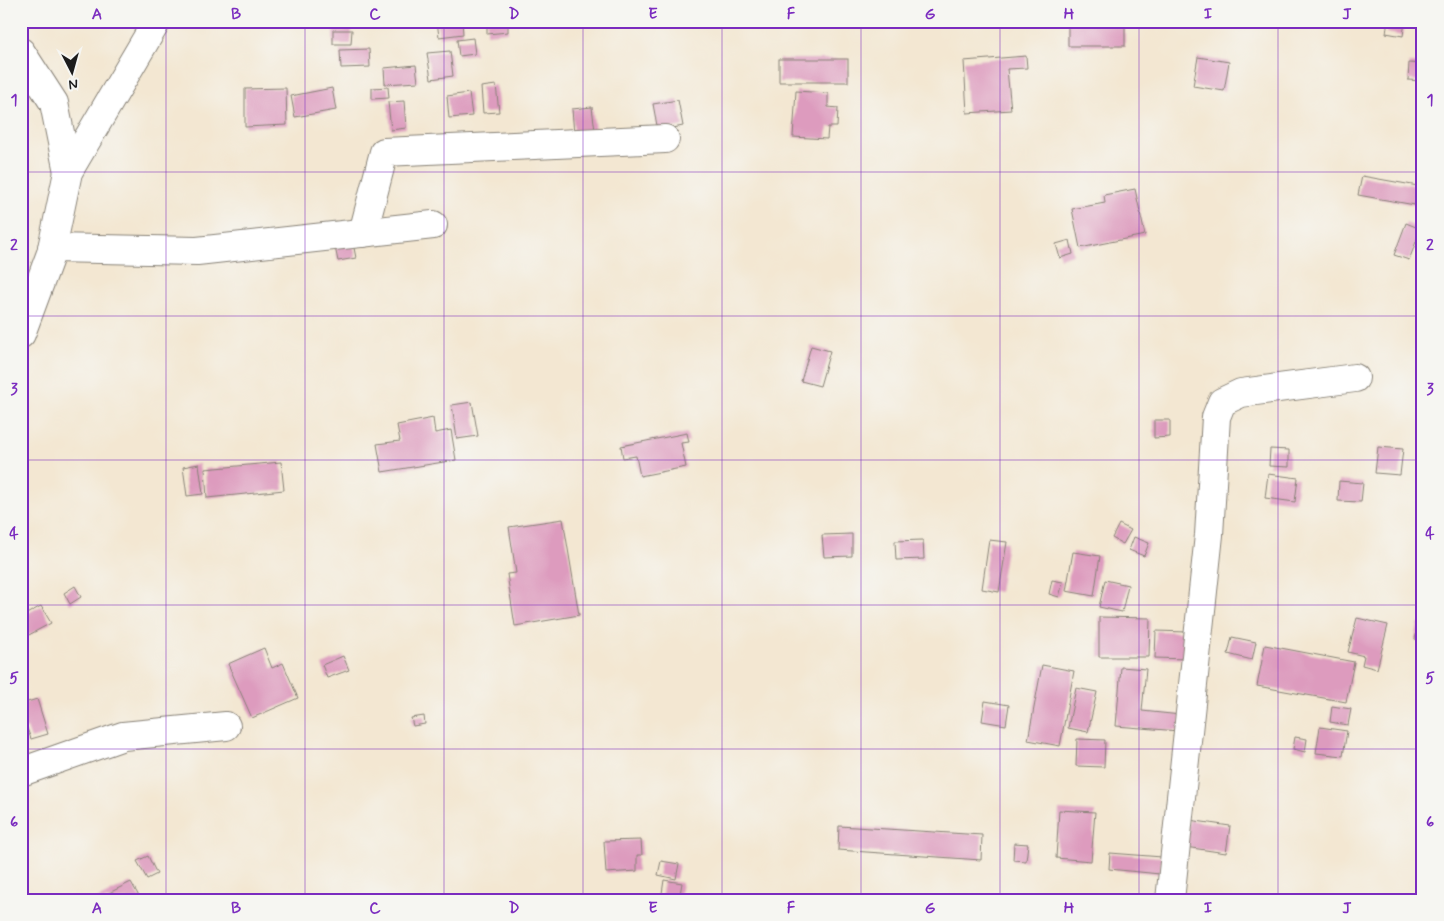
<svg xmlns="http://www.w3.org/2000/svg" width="1444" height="921" font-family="Mynerve,sans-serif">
  <rect width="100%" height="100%" fill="#f6f6f2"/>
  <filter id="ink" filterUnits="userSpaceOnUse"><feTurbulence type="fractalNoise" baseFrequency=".02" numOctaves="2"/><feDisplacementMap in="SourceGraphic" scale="10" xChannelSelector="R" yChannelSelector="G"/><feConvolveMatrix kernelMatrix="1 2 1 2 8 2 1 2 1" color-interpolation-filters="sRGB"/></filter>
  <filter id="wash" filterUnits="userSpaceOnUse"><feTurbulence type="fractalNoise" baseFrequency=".0096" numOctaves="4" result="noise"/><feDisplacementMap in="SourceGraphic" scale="20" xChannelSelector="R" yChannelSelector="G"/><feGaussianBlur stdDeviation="1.12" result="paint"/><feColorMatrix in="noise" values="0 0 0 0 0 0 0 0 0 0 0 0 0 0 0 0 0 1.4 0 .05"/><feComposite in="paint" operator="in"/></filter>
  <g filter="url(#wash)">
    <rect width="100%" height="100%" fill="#f3e7d2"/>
    <g id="blocks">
      <g fill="#dd9bbe">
        <polygon points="437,21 462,21 463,34 439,37"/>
        <polygon points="487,21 508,21 508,32 487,34"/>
        <rect x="1068" y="21" width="57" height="25"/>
        <polygon points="1388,21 1405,21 1403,36 1386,33"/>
        <polygon points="333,30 352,30 351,44 333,44"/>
        <polygon points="473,38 475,54 459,56 457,40"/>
        <polygon points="369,49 370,67 341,68 340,50"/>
        <polygon points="450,51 453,76 431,79 427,53"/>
        <polygon points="1026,56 1027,68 1007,69 1011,110 967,113 964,61"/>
        <polygon points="1198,57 1229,62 1224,91 1193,86"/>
        <rect x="779" y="59" width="69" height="23"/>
        <polygon points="1409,63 1423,64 1423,81 1408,80"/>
        <polygon points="416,65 418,82 385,84 384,68"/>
        <polygon points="496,85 499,112 483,113 481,87"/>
        <polygon points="388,87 389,98 372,99 372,88"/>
        <polygon points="286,88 287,125 245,127 245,89"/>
        <polygon points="332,88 336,110 295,117 291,96"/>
        <polygon points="796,91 828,93 828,107 838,108 837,127 828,127 827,139 793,137"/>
        <polygon points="469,93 472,116 449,118 447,96"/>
        <polygon points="678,100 683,126 658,131 653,104"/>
        <polygon points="404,101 406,128 391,130 388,102"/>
        <polygon points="592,107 595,131 574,134 572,109"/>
        <polygon points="1362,176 1418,186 1415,205 1358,195"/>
        <polygon points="1135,189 1145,235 1080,248 1072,209 1105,203 1104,195"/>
        <polygon points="1406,223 1421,229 1409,260 1394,255"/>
        <polygon points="1070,240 1073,254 1060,258 1056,244"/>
        <polygon points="353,243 356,258 338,261 335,247"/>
        <polygon points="811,346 830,351 820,386 801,381"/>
        <polygon points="472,402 478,436 457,439 452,405"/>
        <polygon points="433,418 435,433 451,430 456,460 382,472 377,444 400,441 397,425"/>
        <polygon points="1154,420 1170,420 1170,437 1154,438"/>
        <polygon points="687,433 689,442 681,443 686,467 640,476 636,456 623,458 621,446"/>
        <polygon points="1378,447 1403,449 1400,475 1375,473"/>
        <polygon points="1270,449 1289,450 1289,467 1269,466"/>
        <polygon points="281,462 284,490 207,498 205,469"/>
        <polygon points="199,464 203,494 187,496 183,467"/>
        <polygon points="1268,474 1298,478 1295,502 1265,498"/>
        <polygon points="1339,481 1363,483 1361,502 1338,501"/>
        <polygon points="563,519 579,615 515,626 507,574 516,573 509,527"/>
        <polygon points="1119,524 1131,530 1123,544 1112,538"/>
        <polygon points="852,534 852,556 824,557 822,535"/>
        <polygon points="1134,537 1149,543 1144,556 1129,550"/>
        <polygon points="923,540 924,559 896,560 895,541"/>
        <polygon points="989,540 1007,542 999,592 982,589"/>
        <polygon points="1073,552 1100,556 1094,596 1066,591"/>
        <polygon points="1052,580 1063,582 1059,597 1049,594"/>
        <polygon points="1105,580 1128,585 1122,612 1099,607"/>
        <polygon points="75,586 81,597 70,604 64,593"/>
        <polygon points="41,606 51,623 27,636 21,626 21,617"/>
        <polygon points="1099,617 1150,618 1149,657 1099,657"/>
        <polygon points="1357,618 1388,625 1377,669 1362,665 1364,656 1348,652"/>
        <polygon points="1419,623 1423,624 1423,642 1415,639"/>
        <polygon points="1156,631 1187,632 1186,659 1155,658"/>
        <polygon points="1232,637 1256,642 1252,660 1228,654"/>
        <polygon points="1265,645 1354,662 1346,702 1257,686"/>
        <polygon points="264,648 272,668 283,663 298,698 252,718 228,664"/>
        <polygon points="343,656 349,670 327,678 322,665"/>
        <polygon points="1042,665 1074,671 1060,746 1028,740"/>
        <polygon points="1121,667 1146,669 1142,711 1181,715 1179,731 1116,726"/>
        <polygon points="1076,688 1097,692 1088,732 1068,728"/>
        <polygon points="37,699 48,734 31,739 27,728 21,730 21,704"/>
        <polygon points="985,701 1009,705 1006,725 982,721"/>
        <polygon points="1332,706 1351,709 1348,725 1330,722"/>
        <polygon points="424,716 425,724 413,726 411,718"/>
        <polygon points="1320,727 1347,731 1343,756 1316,753"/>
        <polygon points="1295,737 1307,739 1305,752 1293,749"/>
        <polygon points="1077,739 1105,740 1104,767 1076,766"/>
        <polygon points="1059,810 1095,812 1091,861 1056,858"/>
        <polygon points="1189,820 1230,826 1226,853 1185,847"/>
        <polygon points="839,826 982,835 981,860 838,850"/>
        <polygon points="641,840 642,855 637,855 637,871 606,873 604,841"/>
        <polygon points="1014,843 1028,844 1026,861 1013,860"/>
        <polygon points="1110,853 1162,857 1160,874 1109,869"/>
        <polygon points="148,856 157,874 147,879 137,861"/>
        <polygon points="661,861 679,864 676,879 658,875"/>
        <polygon points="664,880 682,883 679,900 661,900"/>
        <polygon points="131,882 141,900 95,900"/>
      </g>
    </g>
  </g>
  <g filter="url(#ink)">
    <use href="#blocks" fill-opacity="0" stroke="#888277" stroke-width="1"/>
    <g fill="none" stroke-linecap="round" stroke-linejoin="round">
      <defs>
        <g id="minor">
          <polyline points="21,52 54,103 68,172"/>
          <polyline points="363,233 384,152 665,139"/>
          <polyline points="52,248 197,251 433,225"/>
          <polyline points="21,334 51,253 68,172 157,21"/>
          <polyline points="21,772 123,736 226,726"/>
          <polyline points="1170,900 1209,535 1216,417 1222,402 1241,393 1355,378"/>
        </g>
      </defs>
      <use href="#minor" stroke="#888277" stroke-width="30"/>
      <use href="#minor" stroke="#fff" stroke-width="28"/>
    </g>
  </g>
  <path fill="none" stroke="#7b2cbf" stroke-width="1" stroke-opacity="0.55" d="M166,21V900M305,21V900M444,21V900M583,21V900M722,21V900M861,21V900M1000,21V900M1139,21V900M1278,21V900M21,172H1423M21,316H1423M21,460H1423M21,605H1423M21,749H1423"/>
  <rect width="1444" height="921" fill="none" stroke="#f6f6f2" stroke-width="55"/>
  <g transform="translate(72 72) rotate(174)" stroke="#f6f6f2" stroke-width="4" paint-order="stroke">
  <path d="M0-4L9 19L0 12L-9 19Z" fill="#1c1c1c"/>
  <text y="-8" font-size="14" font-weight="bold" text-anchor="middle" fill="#1c1c1c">N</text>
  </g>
  <rect x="28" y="28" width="1388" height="866" fill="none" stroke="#7b2cbf" stroke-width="2"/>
  <g font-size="16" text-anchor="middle" font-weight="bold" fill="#7b2cbf">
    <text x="97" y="19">A</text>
    <text x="236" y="19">B</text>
    <text x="375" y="19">C</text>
    <text x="514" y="19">D</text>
    <text x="653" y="19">E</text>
    <text x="791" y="19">F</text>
    <text x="930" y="19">G</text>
    <text x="1069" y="19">H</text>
    <text x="1208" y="19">I</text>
    <text x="1347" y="19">J</text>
    <text x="14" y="105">1</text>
    <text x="1430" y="105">1</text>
    <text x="14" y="250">2</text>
    <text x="1430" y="250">2</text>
    <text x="14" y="394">3</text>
    <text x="1430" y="394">3</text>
    <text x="14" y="538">4</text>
    <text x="1430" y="538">4</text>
    <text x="14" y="683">5</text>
    <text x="1430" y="683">5</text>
    <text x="14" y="827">6</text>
    <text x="1430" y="827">6</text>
    <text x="97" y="913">A</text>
    <text x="236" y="913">B</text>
    <text x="375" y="913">C</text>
    <text x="514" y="913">D</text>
    <text x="653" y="913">E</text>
    <text x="791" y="913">F</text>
    <text x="930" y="913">G</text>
    <text x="1069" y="913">H</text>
    <text x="1208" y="913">I</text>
    <text x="1347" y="913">J</text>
  </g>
</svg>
